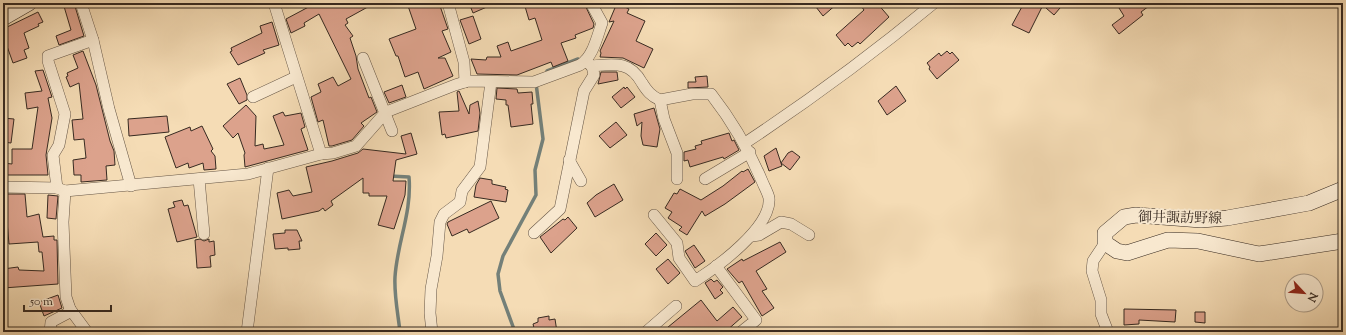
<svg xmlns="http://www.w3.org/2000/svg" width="1346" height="335" font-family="'Sorts Mill Goudy','Noto Serif JP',serif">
  <rect width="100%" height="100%" fill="#f5dcb5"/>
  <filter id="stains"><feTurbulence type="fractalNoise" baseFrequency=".005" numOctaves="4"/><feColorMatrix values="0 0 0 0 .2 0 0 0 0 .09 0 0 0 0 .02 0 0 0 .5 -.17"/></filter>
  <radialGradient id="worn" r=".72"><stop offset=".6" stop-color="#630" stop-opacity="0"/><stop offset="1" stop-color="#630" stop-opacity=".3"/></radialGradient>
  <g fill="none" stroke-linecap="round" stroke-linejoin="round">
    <g stroke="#748079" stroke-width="3.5">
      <polyline points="547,71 578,59"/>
      <path d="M390,176L409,177C412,213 397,243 395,277C394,295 398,314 400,332"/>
      <polyline points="515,332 500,291 498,274 503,256 536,195 535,170 543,139 536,83"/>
    </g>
  </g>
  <g fill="#dca28c" stroke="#372a21">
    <polygon points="63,3 74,3 84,36 59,45 56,36 71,30"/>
    <polygon points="316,3 375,3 346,19 348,23 345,25 353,36 350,38 356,56 358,69 369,98 371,97 377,112 361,123 364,126 352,140 332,146 329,146 323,120 318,122 311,97 321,92 318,84 333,77 338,86 351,79 319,14 304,23 305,26 291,33 286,19"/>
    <polygon points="407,3 439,3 448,29 442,31 451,52 438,58 445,58 453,76 424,89 418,72 405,77 398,56 396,56 389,39 416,29"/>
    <polygon points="469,3 496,3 473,13"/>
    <polygon points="524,3 584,3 594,24 593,28 575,35 576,38 561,43 568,61 553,67 551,62 517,75 477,74 471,59 486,60 487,57 501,57 497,46 508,42 511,51 542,40 535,18 529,20"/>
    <polygon points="617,3 629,9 627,13 645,21 636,41 653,49 644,68 623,58 600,57 601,53 600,51 614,21 609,22"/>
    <polygon points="821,3 838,3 823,16 816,7"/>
    <polygon points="859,3 877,3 889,17 860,44 858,42 852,47 848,43 845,46 836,35 864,10"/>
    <polygon points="1024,3 1034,3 1042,7 1029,33 1012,25"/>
    <polygon points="1050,3 1054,3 1060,8 1054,15 1046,8"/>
    <polygon points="1126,3 1153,3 1141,12 1143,15 1119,34 1112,25 1124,16 1119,8"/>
    <polygon points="38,12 43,22 38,24 39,26 24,33 29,48 24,50 27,58 13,63 3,35 3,29"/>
    <polygon points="473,16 481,39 469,44 460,20"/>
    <polygon points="272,22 279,45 263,50 265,53 238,65 230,52 232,51 231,48 262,33 260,26"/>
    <polygon points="83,51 96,85 110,141 114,151 115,165 106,166 107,180 81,182 81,175 74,175 73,160 86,158 84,139 74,140 72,120 83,119 79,83 70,87 66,77 68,76 67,73 78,68 73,55"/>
    <polygon points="947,51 950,54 952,52 959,60 937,79 929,69 930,67 927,63 939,53 941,56"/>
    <polygon points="43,70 52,97 48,98 52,118 46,155 48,175 3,175 3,163 12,164 12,149 32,149 38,107 27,109 25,93 42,91 35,71"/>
    <polygon points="601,72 617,72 618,80 598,84"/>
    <polygon points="707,76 708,87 688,88 688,82 696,82 695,77"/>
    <polygon points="240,78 247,95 247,100 239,104 227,84"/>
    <polygon points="402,85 406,97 389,103 384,92"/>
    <polygon points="896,86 906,101 887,115 878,101"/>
    <polygon points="624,87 625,89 627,87 635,97 621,108 612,97"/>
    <polygon points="497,88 517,89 518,93 532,92 533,104 531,104 533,124 511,127 508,105 506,105 506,100 496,99"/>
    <polygon points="459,91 469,114 470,105 478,101 480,113 478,131 446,138 445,134 442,135 439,112 459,111 457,92"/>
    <polygon points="246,105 256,116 255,146 263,144 264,149 284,145 273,116 283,112 285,116 301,113 305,127 301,129 308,150 245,167 244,155 245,153 238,133 233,138 223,126"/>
    <polygon points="654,108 660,129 657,147 643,145 641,136 642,122 637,126 634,114"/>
    <polygon points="167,116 169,132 129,136 128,119"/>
    <polygon points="3,118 14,119 11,143 3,142"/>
    <polygon points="616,122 627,135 610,148 599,136"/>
    <polygon points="202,126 213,149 211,151 215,156 216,169 204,170 203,163 189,168 188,163 176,168 165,137 190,127 191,131"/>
    <polygon points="411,133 417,154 396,160 393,181 406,181 405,195 394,229 378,225 387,196 369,196 369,193 363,193 363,178 331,201 333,205 325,211 323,208 319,211 282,219 277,193 289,190 293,196 312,192 306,167 332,161 358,153 363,149 406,154 401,136"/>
    <polygon points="729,133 732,141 734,140 739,150 724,159 723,157 690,167 688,160 684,161 684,152 696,149 695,146 702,144 701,141"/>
    <polygon points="776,148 782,166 769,171 764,156"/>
    <polygon points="792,151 800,157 790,170 781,163 788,153"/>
    <polygon points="748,169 755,182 725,204 705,216 702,211 687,235 679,230 682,227 668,218 672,212 665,208 674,193 677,194 680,189 701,200 723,186 742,171 743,172"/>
    <polygon points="480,178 492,180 492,184 506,187 505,189 508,190 506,202 474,197 476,185"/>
    <polygon points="614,184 623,200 595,217 587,203 596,195"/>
    <polygon points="3,194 25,194 27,217 39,214 43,237 54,236 54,240 57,240 58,284 3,288 3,269 18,267 19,270 44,271 42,252 39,252 38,242 9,244 6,210 3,210"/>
    <polygon points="48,195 58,196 56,219 47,218"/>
    <polygon points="182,200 184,206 188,205 197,237 177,242 168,209 175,207 173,202"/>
    <polygon points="491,201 499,218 469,233 467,229 452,236 447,224 448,222"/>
    <polygon points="568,217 577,228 551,253 540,237 563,219 565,220"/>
    <polygon points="285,230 297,230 302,241 299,241 300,249 288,250 288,248 275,249 273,234 285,233"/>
    <polygon points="656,233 667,245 656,256 645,244"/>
    <polygon points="200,239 204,241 209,239 209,242 214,241 215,255 210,256 211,267 197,268 195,240"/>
    <polygon points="780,242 786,252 756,271 767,289 762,291 774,308 762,316 742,281 739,283 727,269 742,259 743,261"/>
    <polygon points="694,245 705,261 695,268 685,251"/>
    <polygon points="668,259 680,273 668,284 656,269"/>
    <polygon points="711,279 714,282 717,280 723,287 720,290 723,293 715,299 705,283"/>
    <polygon points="58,295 62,308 44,316 39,302"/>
    <polygon points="701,300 717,321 733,307 742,317 725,332 662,332"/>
    <polygon points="1124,309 1176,310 1175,322 1139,320 1139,324 1124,325"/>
    <polygon points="1195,312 1205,312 1205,323 1195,322"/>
    <polygon points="549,316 549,320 555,319 557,332 535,332 533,324 538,322 538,318"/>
  </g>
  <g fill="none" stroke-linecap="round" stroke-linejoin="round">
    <defs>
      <g id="street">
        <polyline points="81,3 93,40 109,109 131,186"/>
        <polyline points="274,3 321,154"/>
        <polyline points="448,3 464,62 465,82"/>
        <polyline points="363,58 392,131"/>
        <path d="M585,61L592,66C615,64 630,61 642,83C647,91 651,96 660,100L692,94H711C732,121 749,150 762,181C764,186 768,193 769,198C772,227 717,267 695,281L679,258L677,243L654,215"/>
        <polyline points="253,97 296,77"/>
        <polyline points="660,100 664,119 677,153 677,179"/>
        <path d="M745,143C810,100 874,53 934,3"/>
        <polyline points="569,160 581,181"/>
        <polyline points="199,179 204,234"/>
        <polyline points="705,179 750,152"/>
        <path d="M3,187L57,188L65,191L248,174L321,154L333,153L356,146L386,112L455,85L468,81L534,82L580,65C593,57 597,37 602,23L591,3"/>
        <polyline points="57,188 53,155 59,145 65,114 48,61 48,56 93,40"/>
        <polyline points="65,191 63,222 66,297 70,309 87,332"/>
        <polyline points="534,233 560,209 584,91 594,75 592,66"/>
        <polyline points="752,236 759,235 781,222 791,224 809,235"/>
        <polyline points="1105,243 1093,261 1092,271 1101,300 1101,314 1108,332"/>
        <polyline points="716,266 756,320 741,332"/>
        <polyline points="50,332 51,322 68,313 70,309"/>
        <polyline points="247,332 268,168"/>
        <polyline points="432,332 430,313 431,289 437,256 440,222 444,214 460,202 462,191 480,167 491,82"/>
        <polyline points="646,332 676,306"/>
      </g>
      <g id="secondary">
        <polyline points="3,18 29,3"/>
        <polyline points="1343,189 1309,203 1227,218 1201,220 1136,215 1124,217 1105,233 1105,243 1117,251 1127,253 1168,240 1198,241 1259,254 1343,241"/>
      </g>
    </defs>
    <use href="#street" stroke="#665646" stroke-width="12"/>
    <use href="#secondary" stroke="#372a21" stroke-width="16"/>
    <use href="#street" stroke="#f8e8cf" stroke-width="11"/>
    <use href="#secondary" stroke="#f8e8cf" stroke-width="15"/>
  </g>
  <g text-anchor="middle" stroke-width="4" stroke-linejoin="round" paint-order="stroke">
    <g font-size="14" fill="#372a21" stroke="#f8e8cf">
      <text transform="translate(1180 217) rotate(1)" y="5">御井諏訪野線</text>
    </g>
  </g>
  <rect width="1346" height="335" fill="none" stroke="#f5dcb5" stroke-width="16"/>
  <rect x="4" y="4" width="1338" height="327" fill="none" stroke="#372a21" stroke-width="2"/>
  <rect x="8" y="8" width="1330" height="319" fill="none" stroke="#372a21"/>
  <g transform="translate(1304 293) rotate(116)"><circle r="19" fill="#f8e8cf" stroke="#ab9c89"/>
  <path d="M0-3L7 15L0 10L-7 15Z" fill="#8f2418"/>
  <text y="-6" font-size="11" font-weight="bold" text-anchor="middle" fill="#372a21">N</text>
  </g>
  <path d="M24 305v6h87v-6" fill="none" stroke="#372a21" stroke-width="2"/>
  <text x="30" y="305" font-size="12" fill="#372a21" stroke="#f8e8cf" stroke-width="3" paint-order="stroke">50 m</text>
  <rect width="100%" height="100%" filter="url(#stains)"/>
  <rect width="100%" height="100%" fill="url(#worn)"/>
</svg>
